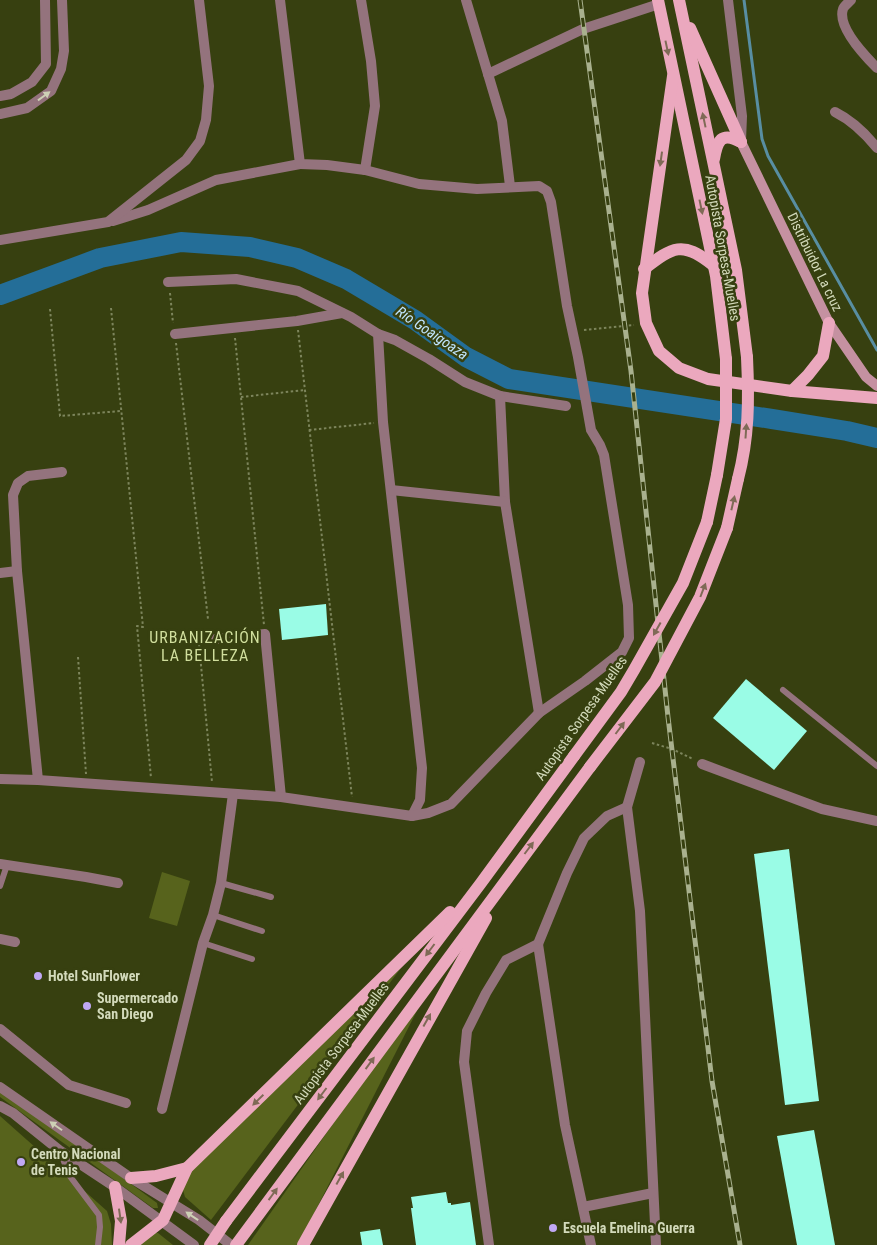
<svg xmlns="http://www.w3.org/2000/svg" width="877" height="1245" font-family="'Roboto Condensed',sans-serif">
  <rect width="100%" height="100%" fill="#374010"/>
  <g fill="#57631c">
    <polygon points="162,872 190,881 177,926 149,918"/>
    <polygon points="401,968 211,1220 185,1197 183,1190 187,1172"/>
    <polygon points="429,987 298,1245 248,1245"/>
    <polygon points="0,1088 157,1203 158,1208 153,1208 0,1097"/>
    <polygon points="0,1116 107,1211 111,1224 112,1245 0,1245"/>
    <polygon points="153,1233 158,1233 173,1245 135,1245"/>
  </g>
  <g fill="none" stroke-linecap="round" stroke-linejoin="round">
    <polyline stroke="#588ea2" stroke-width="3" points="744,0 762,139 768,156 877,350"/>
    <polyline stroke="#246e98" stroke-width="20" points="0,295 100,258 181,242 250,247 297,258 346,279 415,320 466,357 509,379 772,419 847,431 877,438"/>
  </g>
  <g fill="#9afce6">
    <polygon points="326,604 328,635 282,640 279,609"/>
    <polygon points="746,679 807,731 774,770 713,718"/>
    <polygon points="789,849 819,1101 785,1105 754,854"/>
    <polygon points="814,1130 835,1245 797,1245 777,1136"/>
    <polygon points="446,1192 448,1203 451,1203 451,1205 470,1202 476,1245 416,1245 411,1208 413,1208 411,1197"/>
    <polygon points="380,1229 383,1245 362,1245 360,1232"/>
  </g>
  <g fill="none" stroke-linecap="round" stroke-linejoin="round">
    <g stroke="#7d855c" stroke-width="2" stroke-dasharray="2.5 2.5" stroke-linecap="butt">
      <polyline points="170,293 173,323"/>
      <polyline points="111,308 143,627 137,626 151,778"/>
      <polyline points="50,309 60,416 121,411"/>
      <polyline points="298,330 352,797"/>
      <polyline points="584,330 634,325"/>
      <polyline points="235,338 264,625"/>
      <polyline points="176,343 208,619"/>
      <polyline points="241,397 305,390"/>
      <polyline points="309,430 374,423"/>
      <polyline points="199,644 212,782"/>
      <polyline points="78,657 86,774"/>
      <polyline points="652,743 672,749 693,759"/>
    </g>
    <g stroke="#94737d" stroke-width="6">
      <polyline points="783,690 877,766"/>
      <polyline points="221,883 271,897"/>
      <polyline points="0,886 7,865"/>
      <polyline points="213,915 262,931"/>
      <polyline points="203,943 252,959"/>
      <polyline points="60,1151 69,1175 99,1215 100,1227 98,1245"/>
    </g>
    <g stroke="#94737d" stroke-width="10">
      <polyline points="361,0 371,61 375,106 365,170"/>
      <polyline points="466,0 502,121 510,186"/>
      <polyline points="728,0 742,116 741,141"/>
      <path d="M851,0C848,3 844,6 843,9C837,27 865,56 877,68"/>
      <polyline points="488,74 583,29 659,4"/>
      <polyline points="0,96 11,94 32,82 46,64 45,0"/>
      <path d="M835,112C853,121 865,133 877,148"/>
      <polyline points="0,114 27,108 51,91 61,69 64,51 62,0"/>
      <polyline points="113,221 148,210 216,180 300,164"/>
      <polyline points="0,240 108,222 186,160 200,141 206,120 209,86 199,0"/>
      <polyline points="168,282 236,279 298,291 351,317 378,334 383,422 422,768 420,800 412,816"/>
      <polyline points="175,334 297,321 342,313"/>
      <polyline points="378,334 395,340 429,359 465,382 500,396 566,406"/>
      <polyline points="500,396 505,502 539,713"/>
      <polyline points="391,490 505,502"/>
      <polyline points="0,573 17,571"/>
      <polyline points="215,639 265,634 281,797"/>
      <polyline points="640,762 627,807 640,911 656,1245"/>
      <polyline points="702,764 822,809 877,821"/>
      <polyline points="0,779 38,780 281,797 412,816 428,813 451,804 539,713 585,681 622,652 629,638 628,605 604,455 600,445 591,430 578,357 567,306 551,202 547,191 539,186 477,189 419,184 365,170 327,165 300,164 280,0"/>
      <polyline points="38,780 17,571 13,495 18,483 28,476 62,472"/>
      <polyline points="0,864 86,877 118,883"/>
      <polyline points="0,939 15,942"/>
      <polyline points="538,944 565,1125 591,1245"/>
      <polyline points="0,1029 69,1085 126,1103"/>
      <polyline points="0,1087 131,1178 199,1220 231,1245"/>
      <polyline points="0,1106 13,1113 59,1150 115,1187 194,1245"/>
      <polyline points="162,1109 203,943 213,915 221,883 233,794"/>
      <polyline points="583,1207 653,1193"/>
      <polyline points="489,1245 464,1062 467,1031 486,993 506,960 538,944 567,873 584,838 607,816 627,807"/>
    </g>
    <polyline stroke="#c591a1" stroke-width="10" points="741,142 829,323 866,377 877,386"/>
    <g stroke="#eba8be" stroke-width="12">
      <polyline points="658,0 716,276 726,359"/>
      <polyline points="679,0 736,270 747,357"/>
      <polyline points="690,28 741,142"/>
      <polyline points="673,76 642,293 646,323 659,351 679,368 708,379 792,391 877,398"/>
      <path d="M714,159C717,141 721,131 741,142"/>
      <path d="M644,269C673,247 682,240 713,265"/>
      <polyline points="792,391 808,375 823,356 829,323"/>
      <polyline points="707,522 717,475"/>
      <polyline points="727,528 738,479"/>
      <polyline points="131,1178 156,1176 187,1168"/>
      <polyline points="115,1187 121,1221 119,1245"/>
      <polyline points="226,1221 481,883 574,756"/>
      <polyline points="131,1245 163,1220 187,1168 450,912"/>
      <polyline points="236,1245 590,767"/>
      <polyline points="303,1245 486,918"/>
    </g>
    <defs>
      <polyline id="rail" points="580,0 631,371 668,717 712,1081 740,1245"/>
    </defs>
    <use href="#rail" stroke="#a9b18e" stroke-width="5"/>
    <use href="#rail" stroke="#374010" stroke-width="3" stroke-dasharray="9" stroke-linecap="butt"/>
    <g stroke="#eba8be" stroke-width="12">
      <polyline points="717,475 726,419 726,359"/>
      <path d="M738,479C749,437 749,400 747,357"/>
      <polyline points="574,756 621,692 634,670 683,583 707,522"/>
      <polyline points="590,767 655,682 700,597 727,528"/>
      <polyline points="210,1245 226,1221"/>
    </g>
  </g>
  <defs><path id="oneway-solid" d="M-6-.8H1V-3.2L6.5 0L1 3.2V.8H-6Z" transform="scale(1.25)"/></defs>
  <g fill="#7f6a56">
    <use href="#oneway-solid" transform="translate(667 48) rotate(78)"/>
    <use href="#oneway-solid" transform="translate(704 120) rotate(-102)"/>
    <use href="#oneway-solid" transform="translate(661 159) rotate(98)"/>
    <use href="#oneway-solid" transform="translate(701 207) rotate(78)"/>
    <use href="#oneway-solid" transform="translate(746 431) rotate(-86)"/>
    <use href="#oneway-solid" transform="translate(733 503) rotate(-77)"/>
    <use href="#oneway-solid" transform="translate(703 590) rotate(-69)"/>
    <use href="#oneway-solid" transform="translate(657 629) rotate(119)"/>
    <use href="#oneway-solid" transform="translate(620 728) rotate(-53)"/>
    <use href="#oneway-solid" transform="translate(529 848) rotate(-53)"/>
    <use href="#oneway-solid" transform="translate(430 950) rotate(127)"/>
    <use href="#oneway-solid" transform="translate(427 1020) rotate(-61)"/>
    <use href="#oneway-solid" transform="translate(370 1063) rotate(-54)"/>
    <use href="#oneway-solid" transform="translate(322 1094) rotate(127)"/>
    <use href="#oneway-solid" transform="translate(258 1100) rotate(136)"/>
    <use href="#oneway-solid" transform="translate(340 1178) rotate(-61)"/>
    <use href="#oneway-solid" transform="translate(273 1194) rotate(-54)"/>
    <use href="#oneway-solid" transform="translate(120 1216) rotate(82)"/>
  </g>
  <g fill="#cdd0b5">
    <use href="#oneway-solid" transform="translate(44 96) rotate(-36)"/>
    <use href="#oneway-solid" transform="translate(56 1126) rotate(-145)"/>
    <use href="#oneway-solid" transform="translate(192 1216) rotate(-146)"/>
  </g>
  <g fill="#c0a8f4" stroke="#374010" stroke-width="2">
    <circle cx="38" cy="976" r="5"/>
    <circle cx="87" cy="1006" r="5"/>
    <circle cx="21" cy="1162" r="5"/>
    <circle cx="553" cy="1228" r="5"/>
  </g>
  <g text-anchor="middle" stroke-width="5" stroke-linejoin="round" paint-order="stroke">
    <g font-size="14" fill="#d3dabb" stroke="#374010">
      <text transform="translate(723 248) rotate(80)" y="5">Autopista Sorpesa-Muelles</text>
      <text transform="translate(815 262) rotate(64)" y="5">Distribuidor La cruz</text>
      <text transform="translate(581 718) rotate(-55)" y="5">Autopista Sorpesa-Muelles</text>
      <text transform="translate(341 1043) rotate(-53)" y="5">Autopista Sorpesa-Muelles</text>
    </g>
    <g font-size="14" font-weight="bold" fill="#d3dabb" stroke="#374010" text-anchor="start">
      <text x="48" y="981">Hotel SunFlower</text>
      <text x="97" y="1003">Supermercado<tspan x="97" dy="16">San Diego</tspan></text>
      <text x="31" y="1159">Centro Nacional<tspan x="31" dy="16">de Tenis</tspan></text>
      <text x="563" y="1233">Escuela Emelina Guerra</text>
    </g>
    <g font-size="15" font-style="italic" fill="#c1e5fe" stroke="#374010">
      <text transform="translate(432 333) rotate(34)" y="5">Río Goaigoaza</text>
    </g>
    <g font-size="16" letter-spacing="1" fill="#d0de9d" stroke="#374010">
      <text x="205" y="643">URBANIZACIÓN<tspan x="205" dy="18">LA BELLEZA</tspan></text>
    </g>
  </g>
</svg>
